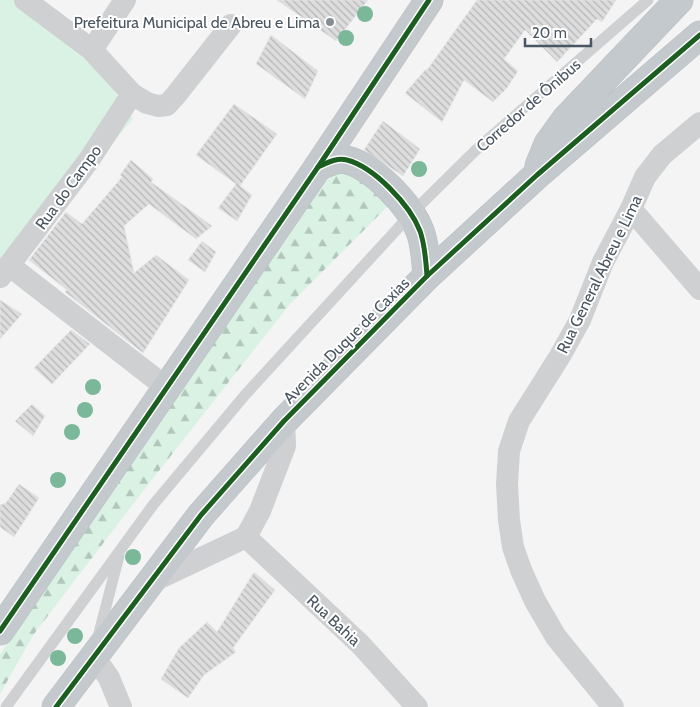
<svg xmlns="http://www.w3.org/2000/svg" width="700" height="707" font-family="Cabin,sans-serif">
  <defs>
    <pattern id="forest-firs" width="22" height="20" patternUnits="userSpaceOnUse" patternTransform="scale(1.25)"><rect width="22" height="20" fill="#d9f2e3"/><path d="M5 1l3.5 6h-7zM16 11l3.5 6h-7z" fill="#b2c7bb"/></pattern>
    <pattern id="building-back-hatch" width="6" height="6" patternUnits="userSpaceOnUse" patternTransform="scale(1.25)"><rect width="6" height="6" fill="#ddddde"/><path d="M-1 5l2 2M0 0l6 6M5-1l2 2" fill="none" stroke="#b5b6b7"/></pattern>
  </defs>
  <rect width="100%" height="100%" fill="#f4f4f4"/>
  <polygon fill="#d9f2e3" points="0,0 20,0 88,54 133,119 0,273"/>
  <polygon fill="url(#forest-firs)" points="340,163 392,202 290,304 140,495 34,634 0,694 0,654 262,270"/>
  <g fill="url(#building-back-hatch)" stroke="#e5e6e7">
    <polygon points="277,0 368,0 336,41"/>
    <polygon points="477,0 616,0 602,22 597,19 557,62 525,30 504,59 518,71 507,88 493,102 464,80 442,122 405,93 426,69 427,70"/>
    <polygon points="271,35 318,71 305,99 256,64"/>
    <polygon points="234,104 277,134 240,186 252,195 237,221 218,208 236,184 196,155"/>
    <polygon points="383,121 420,149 403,176 364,150"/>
    <polygon points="131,160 153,179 151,182 212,226 196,239 149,204 124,226 134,273 156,255 189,280 143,353 65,292 67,290 29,260 66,212 82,224 122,177 120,175"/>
    <polygon points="202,241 216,252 205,272 188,260"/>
    <polygon points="0,300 22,314 0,339"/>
    <polygon points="71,330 90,344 52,384 34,368"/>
    <polygon points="32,404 45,416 33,436 15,421"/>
    <polygon points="19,484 39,498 14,537 0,527 0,505 6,503"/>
    <polygon points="254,572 275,590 233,648 236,652 204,675 188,698 161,679 179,648 207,622 217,632"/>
  </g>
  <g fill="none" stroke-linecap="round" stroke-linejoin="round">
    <defs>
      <g id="trunk">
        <polyline points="539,166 548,144 566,119 679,0"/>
        <path d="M318,167C327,163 337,157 347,160C374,167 410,205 420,231C425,245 426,261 427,276"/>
        <polyline points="0,631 318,167 429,0"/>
        <polyline points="56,707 201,515 284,421 427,276 537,175 700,35"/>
      </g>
    </defs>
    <use href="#trunk" stroke="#b9bec3" stroke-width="29"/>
    <g stroke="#ced0d2" stroke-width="11">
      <polyline points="98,637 119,556"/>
      <polyline points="6,707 153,505 245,395 411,214 479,147 648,0"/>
    </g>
    <g stroke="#ced0d2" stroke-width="22">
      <polyline points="25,0 92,50 132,94 147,103 158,106 167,105 176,95 231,25"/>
      <polyline points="92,50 125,0"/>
      <polyline points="631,209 700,289"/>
      <polyline points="10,266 167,388"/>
      <polyline points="0,277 89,160 132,94"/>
      <polyline points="246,537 361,645 417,707"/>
      <polyline points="151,582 246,537 260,511 285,446 284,421"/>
      <polyline points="94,656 109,678 121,707"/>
      <polyline points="613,707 556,637 535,601 521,570 513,547 509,520 507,484 509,451 519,421 560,356 580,320 603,262 631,209 645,177 662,155 700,123"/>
    </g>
    <use href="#trunk" stroke="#c4c9cd" stroke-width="28"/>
    <defs>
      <g id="cycleway">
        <path d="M318,167C327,163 337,157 347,160C374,167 410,205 420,231C425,245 426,261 427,276"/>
        <polyline points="0,631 318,167 429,0"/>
        <polyline points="56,707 201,515 284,421 427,276 537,175 700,35"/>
      </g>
    </defs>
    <use href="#cycleway" stroke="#fff" stroke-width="8"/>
    <use href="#cycleway" stroke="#1b5e20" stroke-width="5"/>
  </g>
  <g fill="#7ab899">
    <circle cx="365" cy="14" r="8"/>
    <circle cx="346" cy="38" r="8"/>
    <circle cx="419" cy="169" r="8"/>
    <circle cx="93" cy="387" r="8"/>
    <circle cx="85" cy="410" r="8"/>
    <circle cx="72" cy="432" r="8"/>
    <circle cx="58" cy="480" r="8"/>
    <circle cx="133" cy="557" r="8"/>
    <circle cx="75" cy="636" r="8"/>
    <circle cx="58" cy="658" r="8"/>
  </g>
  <circle fill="#868d94" stroke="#fff" stroke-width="2" cx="330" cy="22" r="5"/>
  <g text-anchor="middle" stroke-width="4" stroke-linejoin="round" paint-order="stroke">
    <g font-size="16" fill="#4a5661" stroke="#fff" text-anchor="end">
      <text x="320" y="28">Prefeitura Municipal de Abreu e Lima</text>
    </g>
    <g font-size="16" fill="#4a5661" stroke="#fff">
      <text transform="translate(528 105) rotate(-41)" y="6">Corredor de Ônibus</text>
      <text transform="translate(68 187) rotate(-54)" y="6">Rua do Campo</text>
      <text transform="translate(599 274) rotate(-64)" y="6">Rua General Abreu e Lima</text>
      <text transform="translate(346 340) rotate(-45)" y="6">Avenida Duque de Caxias</text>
      <text transform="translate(334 620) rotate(43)" y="6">Rua Bahia</text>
    </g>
  </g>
  <path d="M525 38v8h66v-8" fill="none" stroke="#4a5661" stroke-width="2.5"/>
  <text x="532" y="38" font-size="15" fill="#4a5661" stroke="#ffffff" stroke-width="4" paint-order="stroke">20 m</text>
</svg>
